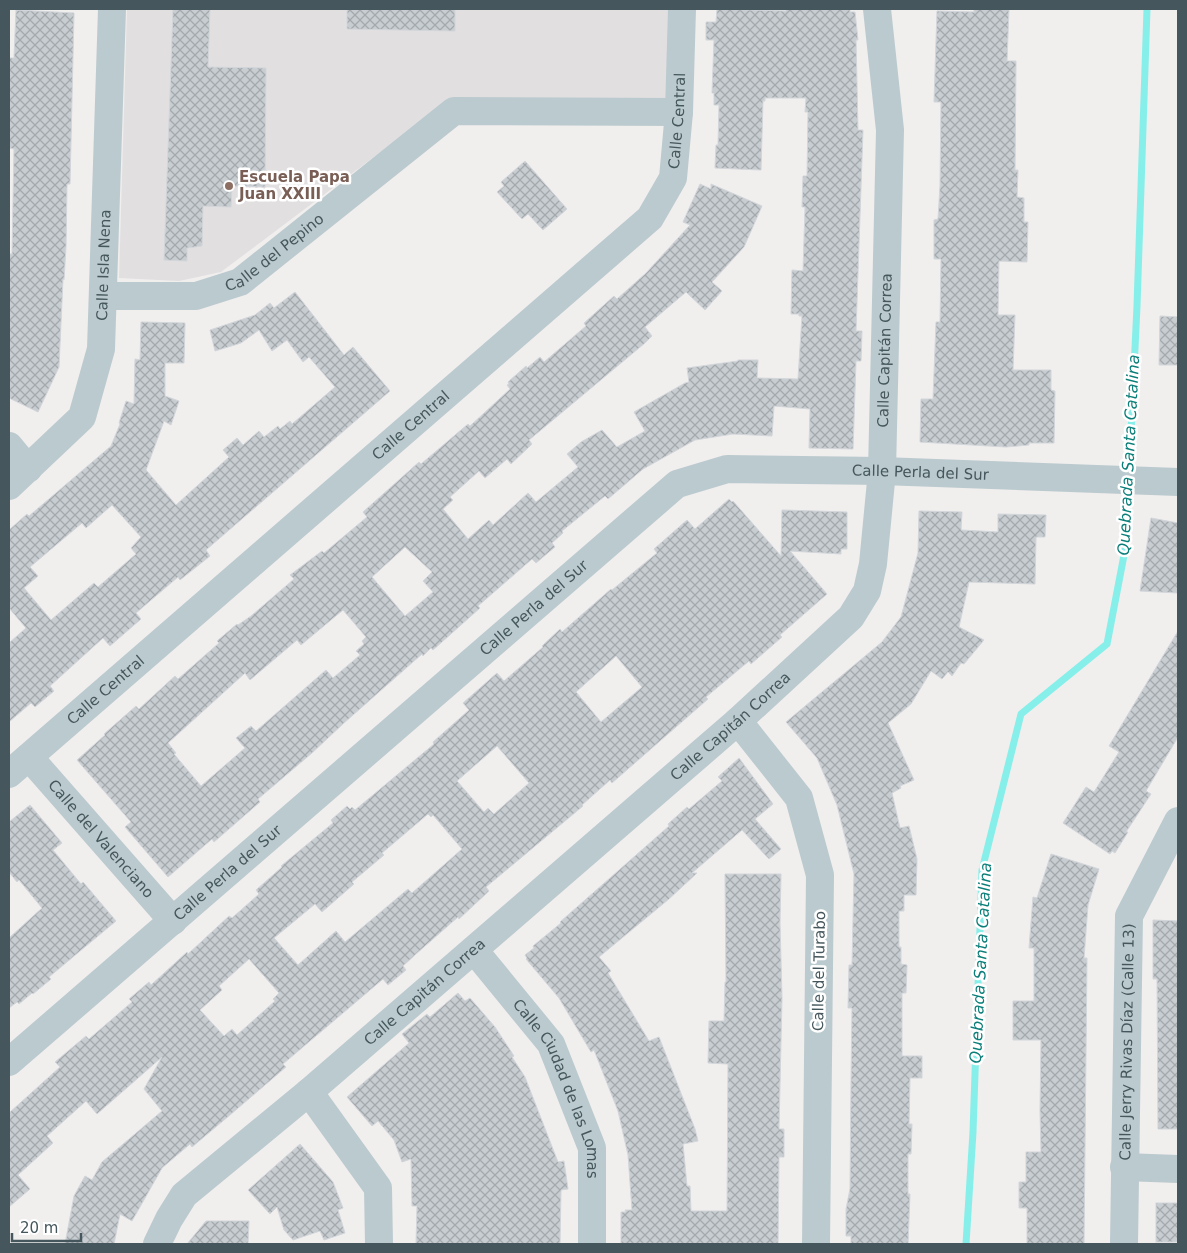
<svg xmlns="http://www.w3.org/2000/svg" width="1187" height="1253" font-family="'DejaVu Sans',sans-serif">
  <defs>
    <pattern id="building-cross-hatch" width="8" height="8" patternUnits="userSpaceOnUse" patternTransform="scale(1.25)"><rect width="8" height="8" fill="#c7cdd1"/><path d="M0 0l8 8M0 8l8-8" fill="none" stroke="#a3a9ad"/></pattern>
  </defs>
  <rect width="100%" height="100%" fill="#f1eeee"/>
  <polygon fill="#e2dfe1" points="127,9 671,9 669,99 451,99 221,272 179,281 119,278"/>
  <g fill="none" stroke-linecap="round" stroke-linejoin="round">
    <g stroke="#86efe9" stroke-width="7">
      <polyline points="1129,474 1137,306 1147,9"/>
      <polyline points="966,1244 973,1132 982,870 1021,714 1107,644 1125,550 1128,484"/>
    </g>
  </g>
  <g fill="url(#building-cross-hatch)" stroke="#d2d6da" fill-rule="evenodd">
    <polygon points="173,9 210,9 208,67 266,68 265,187 232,186 231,207 203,206 202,246 187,248 187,261 164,260"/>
    <polygon points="347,9 455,9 455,31 347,29"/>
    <path d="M717,9L786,11V9H850V12H855L858,40H856L858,130H863L856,331H862L861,361H856L853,449L809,448L810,409L774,406L772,436L733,434L695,440L643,469L608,499L605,496L562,531L563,533L552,543L555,547L536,563L532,559L478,606L480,608L433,650L431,648L423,656L422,654L344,723L312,753L258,799L260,802L214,842L212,839L168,877L125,827L131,822L77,760L105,735L104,734L136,706L139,709L175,676L178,679L219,643L217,641L237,624L238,625L251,616L294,579L290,575L322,551L324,553L367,517L363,512L419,462L421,464L468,424L470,426L510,389L507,385L509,384L508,382L526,366L527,368L540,357L544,362L586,326L584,323L614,296L617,299L646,273L690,225L683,222L700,184L711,189V184L762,206L744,247L712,282L722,291L705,310L686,292L645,327L652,336L645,343L529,440L532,444L511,464L507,459L485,478L479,471L450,497L453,500L443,509L468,539L489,520L493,525L528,493L536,502L578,467L567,454L581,442L602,430L617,447L645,431L634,412L685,383L689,382L687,368L738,361V360H758L757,378L798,379L802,316H799V314H791L792,270L803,271L805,207H802L803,176H807L808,112H805L806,98H765V101H763L761,170L715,168L716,145H718L719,105H714V93H712L714,40H706V22H716ZM405,547L432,572L423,581L433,592L405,616L372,577ZM343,610L366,637L362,641L364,644L356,651L360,655L333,678L326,670L256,731L251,726L236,738L245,748L201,786L174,754L176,753L168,743L245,673L250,680L297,640L301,645Z"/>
    <polygon points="974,9 1009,9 1007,61 1016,61 1015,170 1018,170 1017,197 1024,198 1024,222 1028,222 1027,262 999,261 998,315 1015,315 1013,370 1051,370 1051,390 1055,391 1054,443 1029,443 1029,445 1006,447 920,442 921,399 933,399 936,322 940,322 941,259 934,259 934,220 938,219 940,186 941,102 934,102 937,11 974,12"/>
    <polygon points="16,10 74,13 70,184 67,184 66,247 64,280 63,279 59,367 38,412 9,398 9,254 12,254 14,149 9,148 9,58 14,58"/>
    <polygon points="525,161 567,209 543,230 528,214 522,219 497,192 504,186 501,182"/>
    <path d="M295,292L344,355L353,347L390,391L206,550L210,556L180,580L178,577L136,613L141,619L110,646L103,638L50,686L54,691L35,707L31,703L9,722V643L26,628L9,608V530L27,514L29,516L111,446L120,424L119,423L126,401L134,404L135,359L140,360L141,322L185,323L184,363H165V396L179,401L171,425L164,421L146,470L176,505L229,457L223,450L237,438L243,445L259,431L264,437L278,426L280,429L290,421L292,424L335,387L309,357L303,362L287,340L272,351L259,330L241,343L215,351L210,330L255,315L270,303L274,308ZM112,505L141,537L131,548L136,554L98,587L94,583L51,620L24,588L38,576L30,567L82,523L86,528Z"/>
    <polygon points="1160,316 1178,317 1178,365 1159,365"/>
    <path d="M729,499L732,502L733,501L781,556L782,510L847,512V549H841V554L790,551L827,594L780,635L782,637L751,664L749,661L706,697L708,699L612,783L610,780L582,805L583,806L486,887L489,891L459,919L458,917L416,954L403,966L406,970L388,985L383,979L283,1064L286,1067L230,1115L192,1147L190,1144L162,1168L132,1221L120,1214L114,1244H65L74,1196L85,1176L92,1180L102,1162L162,1111L144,1089L162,1057L97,1114L86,1101L47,1136L53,1143L18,1175L30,1189L9,1207V1113L60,1067L55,1062L86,1036L89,1039L132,1002L129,999L149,982L151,985L187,952L188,954L229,916L232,918L259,894L256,890L282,867L281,866L333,823L331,820L347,806L350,809L352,807L355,810L434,744L433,742L469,710L463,703L497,673L504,681L543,647L542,646L560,629L562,632L611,589L612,590L657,553L654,549L687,520L695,529ZM616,656L642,687L601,722L576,692ZM497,746L529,783L494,814L488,808L484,812L457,781ZM428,814L431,817L433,815L462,849L412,893L408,889L345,942L336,931L298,965L274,938L315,904L322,912L354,884L352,882L384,855L382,853ZM249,959L279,993L273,999L275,1001L237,1035L232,1029L224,1036L200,1010L222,990L219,986Z"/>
    <polygon points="919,511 962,512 961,530 998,532 998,514 1046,515 1045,537 1036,537 1035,584 969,582 959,627 984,640 964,664 961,663 952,676 948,672 942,679 931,671 911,704 888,723 914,780 900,786 901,788 892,793 900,828 909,826 917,859 916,895 904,895 904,911 899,911 899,947 901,947 901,964 907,965 906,993 902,993 902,1056 922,1056 922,1078 910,1078 909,1124 912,1124 911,1154 908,1154 908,1194 910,1194 908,1244 851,1244 851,1236 846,1236 846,1209 850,1189 851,1081 852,1008 848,1008 849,965 852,965 854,874 837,805 817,758 786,722 882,642 901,617 918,553"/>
    <polygon points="1151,518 1178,523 1178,593 1140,591"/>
    <polygon points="1178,631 1178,737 1146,791 1151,794 1126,832 1128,832 1115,853 1112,851 1110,854 1063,823 1086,787 1094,792 1119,752 1109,746"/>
    <polygon points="739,758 773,804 755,819 781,849 769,859 742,830 692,873 697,873 669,899 599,957 611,971 608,973 649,1041 659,1037 695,1129 698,1141 683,1144 687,1186 690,1186 691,1211 727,1211 728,1064 708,1063 709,1021 724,1021 725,982 726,982 725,874 781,874 780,923 782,998 779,1129 784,1129 784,1157 779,1157 778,1244 621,1244 621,1212 626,1212 625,1210 632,1210 628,1155 618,1111 594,1050 591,1052 559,998 526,959 527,958 525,955 534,948 533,946 561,923 560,922 669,826 668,824 687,807 689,809 722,781 718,777"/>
    <polygon points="30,805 62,843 53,850 81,884 83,882 116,921 49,977 51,979 33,994 32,993 19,1004 17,1002 9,1008 9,938 42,908 19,880 17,882 9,872 9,822"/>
    <polygon points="1051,854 1099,869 1088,905 1084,958 1087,958 1084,1244 1027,1244 1027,1208 1019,1208 1019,1182 1026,1182 1026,1152 1041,1152 1040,1111 1041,1040 1013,1040 1013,1001 1034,1001 1034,948 1029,948 1033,897 1037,898"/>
    <polygon points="1153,920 1178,921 1178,1129 1158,1129 1157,979 1153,979"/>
    <polygon points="458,993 465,1001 470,998 495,1027 514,1056 512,1057 525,1077 558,1162 564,1161 568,1189 561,1190 560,1244 416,1244 417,1206 412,1206 411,1159 402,1162 394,1140 378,1121 372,1126 347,1097 409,1043 402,1034 427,1014 430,1017"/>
    <polygon points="300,1144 333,1182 343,1208 338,1210 345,1233 324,1240 320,1231 293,1240 284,1230 277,1207 270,1214 248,1190"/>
    <rect x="1156" y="1203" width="22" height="39"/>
    <polygon points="206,1221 249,1221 248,1244 187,1244"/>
  </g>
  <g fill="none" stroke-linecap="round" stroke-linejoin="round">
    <g stroke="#bbcace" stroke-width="28">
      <path id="s1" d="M103,296H196L240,282L454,111L679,112"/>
      <polyline points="9,446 28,469"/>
      <path id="s2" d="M9,486L82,417L101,349L112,9"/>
      <polyline points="738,721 799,798 820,875 816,1244"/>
      <path id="s3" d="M29,757L173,921"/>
      <path id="s4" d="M9,774L650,218L673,178L679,112L682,9"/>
      <path id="s5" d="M474,950L551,1044L592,1148V1244"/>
      <path id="s6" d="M9,1062L677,484L727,469L882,471L1178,482"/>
      <polyline points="309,1092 378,1188 379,1244"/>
      <polyline points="1124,1167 1178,1169"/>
      <path id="s7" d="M157,1244L169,1219L184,1195L309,1092L738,721L851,617L867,591L873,564L882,471L890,130L877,9"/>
      <path id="s8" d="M1124,1244L1129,916L1178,821"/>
    </g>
  </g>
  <circle fill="#8d6e63" stroke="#fff" stroke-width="2" cx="229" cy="186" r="5"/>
  <g text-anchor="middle" stroke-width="5" stroke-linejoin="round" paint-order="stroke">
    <g font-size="15" fill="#45575c" stroke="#fff">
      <text dy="5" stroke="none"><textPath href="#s4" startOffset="952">Calle Central</textPath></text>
      <text dy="5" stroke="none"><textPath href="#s1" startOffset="184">Calle del Pepino</textPath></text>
      <text dy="5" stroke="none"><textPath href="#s2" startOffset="255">Calle Isla Nena</textPath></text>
      <text dy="5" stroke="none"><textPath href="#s7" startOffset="1211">Calle Capitán Correa</textPath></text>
      <text dy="5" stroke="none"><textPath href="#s4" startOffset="532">Calle Central</textPath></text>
      <text dy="5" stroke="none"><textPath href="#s6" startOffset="1129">Calle Perla del Sur</textPath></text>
      <text dy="5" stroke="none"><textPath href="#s6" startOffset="694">Calle Perla del Sur</textPath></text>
      <text dy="5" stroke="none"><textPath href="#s4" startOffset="128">Calle Central</textPath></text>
      <text dy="5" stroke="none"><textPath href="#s7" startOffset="776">Calle Capitán Correa</textPath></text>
      <text dy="5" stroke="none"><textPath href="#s3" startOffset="109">Calle del Valenciano</textPath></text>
      <text dy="5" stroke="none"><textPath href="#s6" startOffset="289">Calle Perla del Sur</textPath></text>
      <text transform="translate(819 971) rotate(-89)" y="5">Calle del Turabo</text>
      <text dy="5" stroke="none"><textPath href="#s7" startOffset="371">Calle Capitán Correa</textPath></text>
      <text dy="5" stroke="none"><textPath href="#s8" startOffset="202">Calle Jerry Rivas Díaz (Calle 13)</textPath></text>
      <text dy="5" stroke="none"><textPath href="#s5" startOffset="165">Calle Ciudad de las Lomas</textPath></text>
    </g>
    <g font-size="15" font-weight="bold" fill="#785e54" stroke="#fff" text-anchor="start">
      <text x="239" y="182">Escuela Papa<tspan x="239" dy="17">Juan XXIII</tspan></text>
    </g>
    <g font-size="16" font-style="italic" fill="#0a7e78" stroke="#fff">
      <text transform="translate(1128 455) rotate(-87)" y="6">Quebrada Santa Catalina</text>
      <text transform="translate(980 963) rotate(-87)" y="6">Quebrada Santa Catalina</text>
    </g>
  </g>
  <rect width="1187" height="1253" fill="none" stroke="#45575c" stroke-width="20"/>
  <path d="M12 1233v8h69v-8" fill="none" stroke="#45575c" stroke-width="2.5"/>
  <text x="20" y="1233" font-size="15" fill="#45575c" stroke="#ffffff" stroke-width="4" paint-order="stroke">20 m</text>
</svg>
